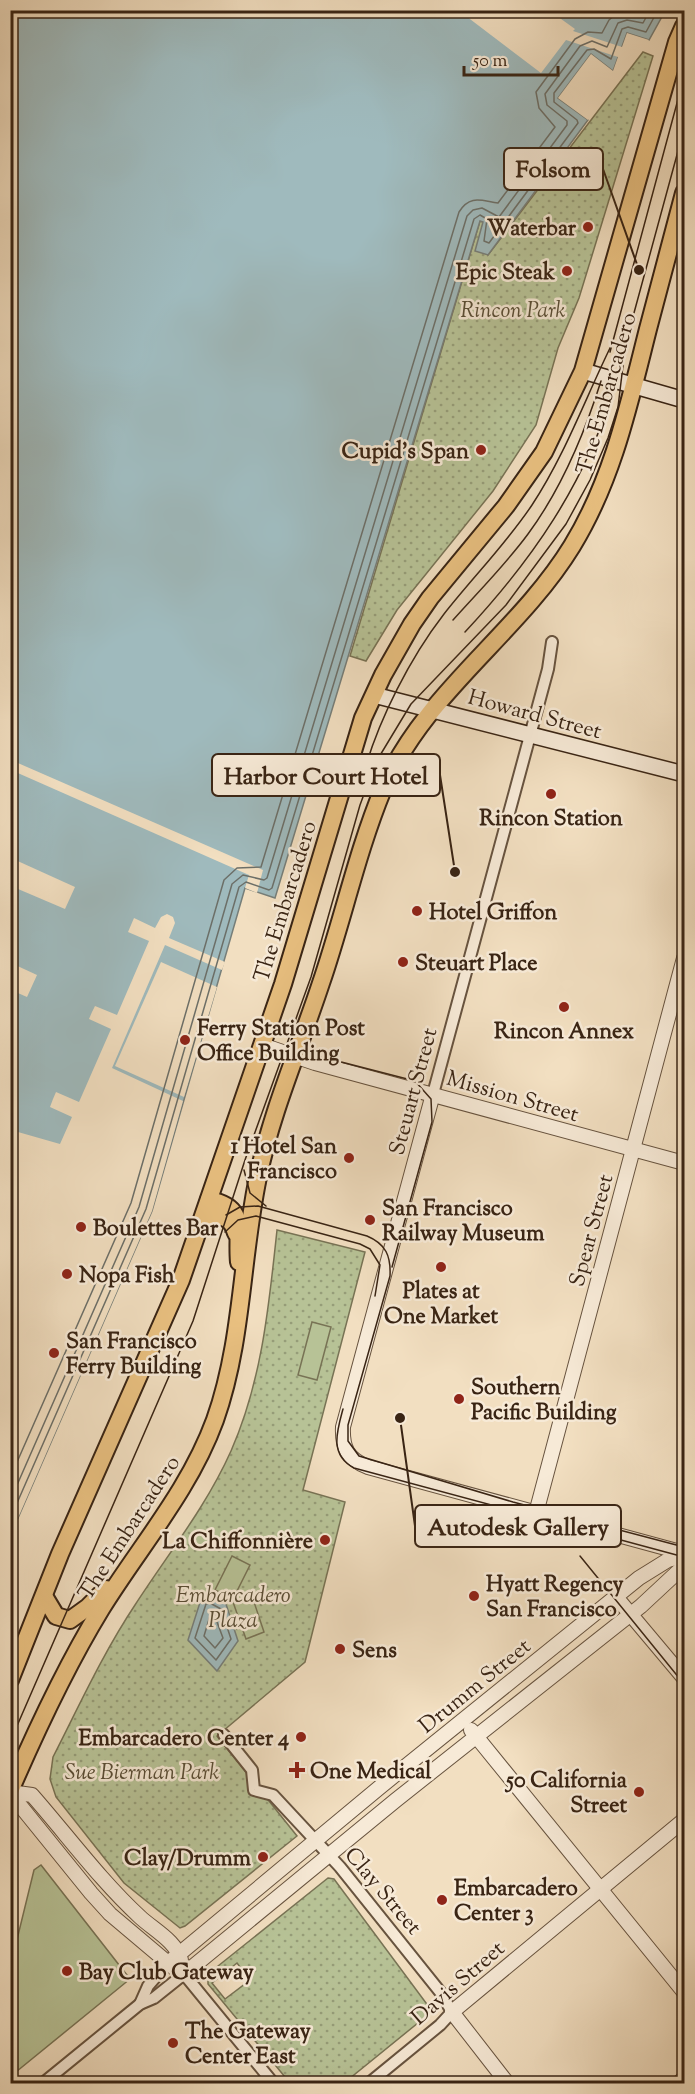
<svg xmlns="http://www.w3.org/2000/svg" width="695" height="2094" font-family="'Sorts Mill Goudy',serif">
  <defs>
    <pattern id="green-dots" width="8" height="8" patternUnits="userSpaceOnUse" patternTransform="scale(1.5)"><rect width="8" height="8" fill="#b7c296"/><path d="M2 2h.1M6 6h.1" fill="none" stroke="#969d79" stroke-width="1.8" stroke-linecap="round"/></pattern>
  </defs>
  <rect width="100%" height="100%" fill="#f2dfc1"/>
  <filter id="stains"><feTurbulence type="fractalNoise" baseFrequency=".00333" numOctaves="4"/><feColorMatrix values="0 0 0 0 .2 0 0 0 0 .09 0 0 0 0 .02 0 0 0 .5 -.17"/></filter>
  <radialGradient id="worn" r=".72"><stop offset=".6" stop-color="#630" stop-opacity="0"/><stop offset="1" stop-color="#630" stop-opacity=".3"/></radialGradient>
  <g fill="url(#green-dots)" stroke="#787355" stroke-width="1.5" fill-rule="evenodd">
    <polygon points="643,52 653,56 579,298 558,348 536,425 493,491 397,610 366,661 350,656 480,221 483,222 488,255"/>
    <path d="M277,1230L365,1252L303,1490L345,1502L305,1662L217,1736L297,1836L185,1926L180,1928L124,1883L56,1797L50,1779L53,1757C79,1706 103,1653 135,1605C168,1554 206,1507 231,1451C262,1381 269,1305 277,1230Z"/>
    <path d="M328,1878L334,1879L429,2007V2014L344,2083H290L208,1984V1974ZM237,1963L250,1980L225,1999L212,1983Z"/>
  </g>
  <g fill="#b7c296" stroke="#787355" stroke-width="1.5">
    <polygon points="312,1322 331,1327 317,1380 298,1375"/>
    <polygon points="232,1556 250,1565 233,1599 215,1590"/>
    <polygon points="252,1596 264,1632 246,1639 233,1602"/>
    <polygon points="41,1865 130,1979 11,2076 11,1964 34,1870"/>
  </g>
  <g fill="#9fbabd" stroke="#767e79" stroke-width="1.5">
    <polygon points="11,11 664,11 664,13 649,40 627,33 613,71 591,54 558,98 588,120 488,255 475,251 483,222 480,221 275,898 245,888 152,1211 11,1534"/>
    <polygon points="203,1593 226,1604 238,1641 217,1671 188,1640"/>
  </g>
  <g fill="#f2dfc1">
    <polygon points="464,10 550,11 575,29 573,31 622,47 627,33 649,40 647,43 629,36 619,67 614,74 592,58 562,97 590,118 588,120 558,98 591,54 613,71 618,57 566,40 541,73 462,13"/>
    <polygon points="11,760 263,870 257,893 245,888 249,875 11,770"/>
    <polygon points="11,858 75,887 65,909 11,886"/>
    <polygon points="167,914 173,917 175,923 169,938 225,962 222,970 165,945 112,1068 183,1101 152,1211 11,1534 11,1130 60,1144 72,1117 50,1107 53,1099 56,1092 79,1102 111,1029 89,1019 92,1012 95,1006 117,1015 149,941 128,932 134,918 155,928 161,917"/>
    <polygon points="161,962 217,987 184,1097 115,1066"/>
    <polygon points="11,963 37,975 27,997 11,990"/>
  </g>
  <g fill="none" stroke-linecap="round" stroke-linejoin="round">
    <g stroke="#6c6f68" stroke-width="1.5">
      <path d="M10,1478L131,1203L224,880L237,868L261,867L459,212C470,194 482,201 498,203L555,127L539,108L536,92L575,39L588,32L602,33L609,20L616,14L640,10"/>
      <polyline points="10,1501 139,1207 232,884 243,875 264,880 267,878 467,216 473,210 482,208 499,217 567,125 567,121 547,105 545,94 580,46 592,41 607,47 618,23 627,20 643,23 650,10"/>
      <polyline points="10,1519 146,1209 239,887 246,882 269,890 272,888 474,219 480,215 487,219 484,241 489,243 578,123 577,120 554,102 554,93 587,50 594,49 611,59 622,29 628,27 646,32 658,10"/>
      <polygon points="210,1603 221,1609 231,1639 216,1660 195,1638 206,1604"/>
      <polygon points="214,1614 223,1638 215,1648 204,1636 210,1616"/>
    </g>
    <defs>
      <g id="minor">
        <polyline points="433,1094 548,669 552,642"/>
        <polyline points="224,1735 252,1770 254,1790 273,1795 340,1867 441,1993 452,2012 440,2025 368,2084"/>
        <polyline points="140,2004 148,1986 167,1964"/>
        <polyline points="42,2084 140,2004 154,1998 184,1974 274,2084"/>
      </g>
      <g id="tertiary">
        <polyline points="262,1045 315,1063 684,1163"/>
        <path d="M433,1094L343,1427C342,1447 347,1459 368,1467L684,1553"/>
        <polyline points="536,1513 684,958"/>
        <polyline points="616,1597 684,1678"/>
        <polyline points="471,1730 684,1992"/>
        <path d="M10,1792L32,1795C68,1836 100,1880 140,1917C154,1930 176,1941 181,1960"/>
        <polyline points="10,1793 91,1893 110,1914 174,1968"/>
        <polyline points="167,1964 380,1787 639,1578 668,1560 684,1556"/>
        <polyline points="184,1974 396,1800 641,1606 684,1566"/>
        <polyline points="508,2084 452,2012 684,1820"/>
        <polyline points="678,2084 684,2078"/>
      </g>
      <g id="secondary">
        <polyline points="583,371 684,400"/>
        <polyline points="374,695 684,774"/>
      </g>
      <g id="primary">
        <path d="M209,1200C248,1207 236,1231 239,1262"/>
        <path d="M200,1227C212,1212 230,1212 236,1233"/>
        <polyline points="44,1596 56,1616 70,1620 88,1607 106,1589"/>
        <polyline points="10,1680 60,1554 181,1280 283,984 363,718 383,675 412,624 430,598 506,506 544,452 583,371 677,42 684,26"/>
        <path d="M10,1791C35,1733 68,1663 101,1609C140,1546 189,1491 215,1420C243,1341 241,1258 258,1177C272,1110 300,1047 321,983C343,919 357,852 383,789C424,693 518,634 572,546C613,479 629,404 648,329C660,284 672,238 684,193"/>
      </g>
    </defs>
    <use href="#minor" stroke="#67533f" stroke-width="14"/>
    <use href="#tertiary" stroke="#67533f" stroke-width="16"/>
    <use href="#secondary" stroke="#392414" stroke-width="18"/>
    <use href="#primary" stroke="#392414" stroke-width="20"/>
    <use href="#minor" stroke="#f7ead7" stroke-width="10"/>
    <use href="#tertiary" stroke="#f7ead7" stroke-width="14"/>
    <use href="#secondary" stroke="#f7ead7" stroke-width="15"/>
    <use href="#primary" stroke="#e9c080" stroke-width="16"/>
    <g stroke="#392414" stroke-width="1.5">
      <polyline points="610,352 684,77"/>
      <polyline points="622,357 684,129"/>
      <path d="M453,620C478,592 506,564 528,534C562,488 584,435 601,381"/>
      <path d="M465,632C533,559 584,485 614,389"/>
      <path d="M364,772C379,719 410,658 444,614C473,577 506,544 532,505C565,455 585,399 611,346"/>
      <polyline points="278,1062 298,1053 318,1056 415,1081 431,1099 432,1122 392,1267"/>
      <polyline points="244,1170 250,1193 266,1206"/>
      <path d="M226,1215L240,1207L258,1206L367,1236C386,1244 391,1256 390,1276L348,1425V1441L359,1456L513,1502L684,1547"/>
      <polyline points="225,1232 238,1220 256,1216 360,1244 370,1249 380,1265 375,1296"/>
      <path d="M343,1409C337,1431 329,1455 354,1468L684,1557"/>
      <polyline points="580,1556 684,1684"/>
      <polyline points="10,1742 193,1321 245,1160 311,977 360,805 376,762 411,704 506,605 566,524 590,480 608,438 618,407 625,349"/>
    </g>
  </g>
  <g fill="#8f2418" stroke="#f7ead7" stroke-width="2">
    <circle cx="588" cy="227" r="6"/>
    <circle cx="567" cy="271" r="6"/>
    <circle cx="481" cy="450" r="6"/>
    <circle cx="551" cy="794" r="6"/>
    <circle cx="417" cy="911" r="6"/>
    <circle cx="403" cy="962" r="6"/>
    <circle cx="564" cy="1007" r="6"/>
    <circle cx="185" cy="1040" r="6"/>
    <circle cx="349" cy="1158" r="6"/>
    <circle cx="370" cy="1220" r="6"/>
    <circle cx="81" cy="1227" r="6"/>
    <circle cx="441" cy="1267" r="6"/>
    <circle cx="67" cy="1274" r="6"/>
    <circle cx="54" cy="1353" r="6"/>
    <circle cx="459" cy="1399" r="6"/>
    <circle cx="325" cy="1540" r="6"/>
    <circle cx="474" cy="1596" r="6"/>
    <circle cx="340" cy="1649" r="6"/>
    <circle cx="301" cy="1737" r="6"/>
    <path d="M294 1761h6v6h6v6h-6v6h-6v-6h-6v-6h6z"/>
    <circle cx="639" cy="1792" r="6"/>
    <circle cx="263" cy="1857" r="6"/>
    <circle cx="442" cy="1900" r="6"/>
    <circle cx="67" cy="1971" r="6"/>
    <circle cx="173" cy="2043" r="6"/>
  </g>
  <g text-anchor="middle" stroke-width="5" stroke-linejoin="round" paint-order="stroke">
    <g font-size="22" font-weight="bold" fill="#392414" stroke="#f7ead7" text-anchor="start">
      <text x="576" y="235" text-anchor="end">Waterbar</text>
      <text x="555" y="279" text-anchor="end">Epic Steak</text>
      <text x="469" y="458" text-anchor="end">Cupid's Span</text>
      <text x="551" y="825" text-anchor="middle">Rincon Station</text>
      <text x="429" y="919">Hotel Griffon</text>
      <text x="415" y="970">Steuart Place</text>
      <text x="197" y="1035">Ferry Station Post<tspan x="197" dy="25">Office Building</tspan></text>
      <text x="564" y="1038" text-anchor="middle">Rincon Annex</text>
      <text x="337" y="1153" text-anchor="end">1 Hotel San<tspan x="337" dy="25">Francisco</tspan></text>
      <text x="382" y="1215">San Francisco<tspan x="382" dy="25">Railway Museum</tspan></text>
      <text x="93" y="1235">Boulettes Bar</text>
      <text x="79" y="1282">Nopa Fish</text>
      <text x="441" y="1298" text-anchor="middle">Plates at<tspan x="441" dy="25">One Market</tspan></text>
      <text x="66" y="1348">San Francisco<tspan x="66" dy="25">Ferry Building</tspan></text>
      <text x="471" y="1394">Southern<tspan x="471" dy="25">Pacific Building</tspan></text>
      <text x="313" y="1548" text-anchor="end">La Chiffonnière</text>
      <text x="486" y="1591">Hyatt Regency<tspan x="486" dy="25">San Francisco</tspan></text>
      <text x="352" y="1657">Sens</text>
      <text x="289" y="1745" text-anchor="end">Embarcadero Center 4</text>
      <text x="310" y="1778">One Medical</text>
      <text x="627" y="1787" text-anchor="end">50 California<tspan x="627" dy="25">Street</tspan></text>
      <text x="251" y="1865" text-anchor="end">Clay/Drumm</text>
      <text x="454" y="1895">Embarcadero<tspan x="454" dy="25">Center 3</tspan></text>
      <text x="79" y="1979">Bay Club Gateway</text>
      <text x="185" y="2038">The Gateway<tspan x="185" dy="25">Center East</tspan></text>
    </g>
    <g font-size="22" font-style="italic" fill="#584c34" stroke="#f7ead7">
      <text x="513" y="317">Rincon Park</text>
      <text x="233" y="1602">Embarcadero<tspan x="233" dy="25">Plaza</tspan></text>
      <text x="142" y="1779">Sue Bierman Park</text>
    </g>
    <g font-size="22" fill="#392414" stroke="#f7ead7">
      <text transform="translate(605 393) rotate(-74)" y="8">The Embarcadero</text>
      <text transform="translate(535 713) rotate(15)" y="8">Howard Street</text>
      <text transform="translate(284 901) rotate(-73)" y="8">The Embarcadero</text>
      <text transform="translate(412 1091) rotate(-75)" y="8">Steuart Street</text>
      <text transform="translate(513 1095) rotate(16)" y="8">Mission Street</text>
      <text transform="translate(590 1230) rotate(-75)" y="8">Spear Street</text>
      <text transform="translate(128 1527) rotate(-57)" y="8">The Embarcadero</text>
      <text transform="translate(474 1685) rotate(-39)" y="8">Drumm Street</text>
      <text transform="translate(384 1890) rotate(50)" y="8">Clay Street</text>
      <text transform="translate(457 1982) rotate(-41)" y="8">Davis Street</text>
    </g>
  </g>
  <path fill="none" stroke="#392414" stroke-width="2" d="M639 270L603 169M455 872L440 775M400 1418L415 1526"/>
  <g fill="#392414" stroke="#f7ead7" stroke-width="2">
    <circle cx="639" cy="270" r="6"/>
    <circle cx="455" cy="872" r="6"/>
    <circle cx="400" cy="1418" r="6"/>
  </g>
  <g fill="#f7ead7" stroke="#392414" stroke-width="2">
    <rect x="504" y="148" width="99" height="42" rx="6"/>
    <rect x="212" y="754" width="228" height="42" rx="6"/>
    <rect x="415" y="1505" width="206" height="42" rx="6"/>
  </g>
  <g font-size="24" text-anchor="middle" font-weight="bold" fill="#392414">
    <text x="553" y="177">Folsom</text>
    <text x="326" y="784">Harbor Court Hotel</text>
    <text x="518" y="1535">Autodesk Gallery</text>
  </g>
  <rect width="695" height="2094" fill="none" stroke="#f2dfc1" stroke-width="36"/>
  <rect x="12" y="12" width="671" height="2070" fill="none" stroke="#392414" stroke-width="3"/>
  <rect x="18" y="18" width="659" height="2058" fill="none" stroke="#392414" stroke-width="1.5"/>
  <path d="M464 66v9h94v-9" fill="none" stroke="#392414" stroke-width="3"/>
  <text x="473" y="66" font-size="18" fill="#392414" stroke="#f7ead7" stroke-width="4.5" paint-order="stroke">50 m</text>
  <rect width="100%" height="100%" filter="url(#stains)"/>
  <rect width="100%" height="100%" fill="url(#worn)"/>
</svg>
